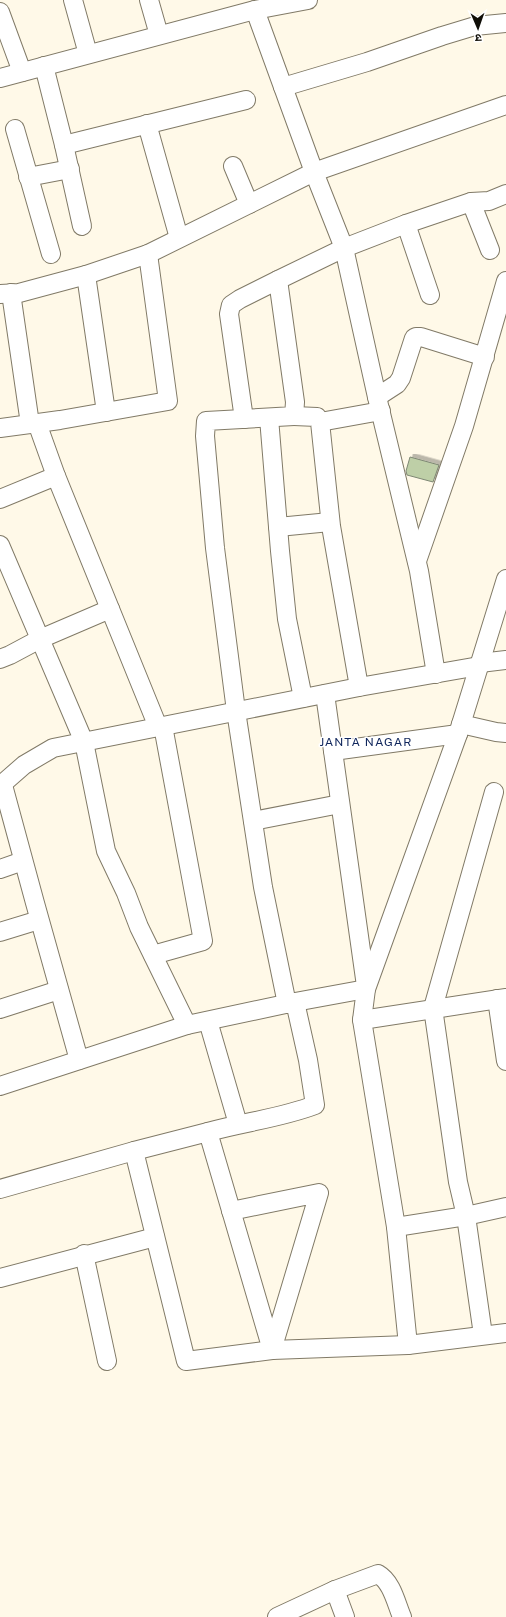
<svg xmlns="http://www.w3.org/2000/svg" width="506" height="1617" font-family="'Public Sans','Noto Sans Devanagari',sans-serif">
  <defs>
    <filter id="shadow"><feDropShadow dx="3.5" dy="-3.5" stdDeviation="0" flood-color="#0004"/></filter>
  </defs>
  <rect width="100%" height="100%" fill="#fff9e8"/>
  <polygon fill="#becfa7" stroke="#7e8774" filter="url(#shadow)" points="410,457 439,465 433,482 407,475 406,471"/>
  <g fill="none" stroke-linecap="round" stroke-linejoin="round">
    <defs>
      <g id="minor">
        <polyline points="73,0 88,54"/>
        <polyline points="149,0 159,35"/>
        <polyline points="255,10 314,172 344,248 377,397 419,571 436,674"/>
        <polyline points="0,12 22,72"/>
        <polyline points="44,66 64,145 82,226"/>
        <polyline points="0,78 255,10 308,0"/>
        <polyline points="283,87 367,62 442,36 475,26 506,23"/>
        <polyline points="147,124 179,238"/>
        <polyline points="15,129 51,254"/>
        <polyline points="64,145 246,100"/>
        <polyline points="233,166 249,204"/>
        <polyline points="28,177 70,169"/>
        <polyline points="471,202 490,250"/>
        <polyline points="406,224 430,295"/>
        <polyline points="86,275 106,412"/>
        <polyline points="278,280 295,402 294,416 206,421 205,436 215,548 236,711 263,887 287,1004"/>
        <polyline points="11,293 30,424"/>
        <polyline points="0,294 19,293 86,275 148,254 314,172 506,105"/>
        <polyline points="377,397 397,384 401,378 414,338 416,337 421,337 485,357"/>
        <polyline points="294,416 317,417 320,422 331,526 359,687"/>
        <polyline points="269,418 280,551 287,619 303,698"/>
        <polyline points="244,419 229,314 231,305 240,299 278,280 344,248 406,224 471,202 489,201 506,194"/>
        <polyline points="320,422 381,411"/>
        <polyline points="37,423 56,476"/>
        <polyline points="0,428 60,420 168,401 148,254"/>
        <polyline points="0,499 56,476 158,727"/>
        <polyline points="278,527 330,522"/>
        <polyline points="0,545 84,742 106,851 126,893 139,927 187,1025"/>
        <polyline points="417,561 464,426 506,281"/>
        <polyline points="0,659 10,655 40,639 110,609"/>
        <polyline points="480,663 506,660"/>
        <polyline points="325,694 366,986"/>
        <polyline points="461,724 496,732 506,733"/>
        <polyline points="333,751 458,734"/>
        <polyline points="3,785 35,903 79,1060"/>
        <polyline points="0,786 24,765 53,748 359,687 479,666"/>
        <polyline points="253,821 340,804"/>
        <polyline points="0,869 23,861"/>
        <polyline points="0,932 39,920"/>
        <polyline points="153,955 203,941 163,726"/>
        <polyline points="497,999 506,1061"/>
        <polyline points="0,1009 59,990"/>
        <polyline points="362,1020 506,998"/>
        <polyline points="208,1021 238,1124"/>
        <polyline points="0,1086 187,1025 295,1002 366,989"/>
        <path d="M208,1132C244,1122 281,1118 315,1105L308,1060L295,1002"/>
        <polyline points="134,1151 186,1361 272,1350 319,1193 231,1211"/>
        <polyline points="0,1189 134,1151 208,1132 272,1350 408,1345 506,1333"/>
        <polyline points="396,1227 466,1216 506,1207"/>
        <polyline points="84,1254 107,1361"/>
        <polyline points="0,1278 155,1237"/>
        <polyline points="483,1335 466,1216 458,1182 433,1008 494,792"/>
        <polyline points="408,1345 396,1227 362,1020 366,989 458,734 506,579"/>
        <polyline points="335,1590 345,1617"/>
        <path d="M277,1617L335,1590L378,1574C392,1582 396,1603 402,1617"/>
      </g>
    </defs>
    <use href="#minor" stroke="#817a67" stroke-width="20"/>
    <use href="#minor" stroke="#fff" stroke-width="18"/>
  </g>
  <g text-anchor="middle" stroke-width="3" stroke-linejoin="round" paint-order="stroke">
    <g font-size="12" letter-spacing="1" fill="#10265c" stroke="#fff">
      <text x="366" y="746">JANTA NAGAR</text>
    </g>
  </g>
  <g transform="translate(478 28) rotate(178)" stroke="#ffffff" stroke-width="3" paint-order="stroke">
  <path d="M0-3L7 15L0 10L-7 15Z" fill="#100e07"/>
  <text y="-6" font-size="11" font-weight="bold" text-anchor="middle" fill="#100e07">उ</text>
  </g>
</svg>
